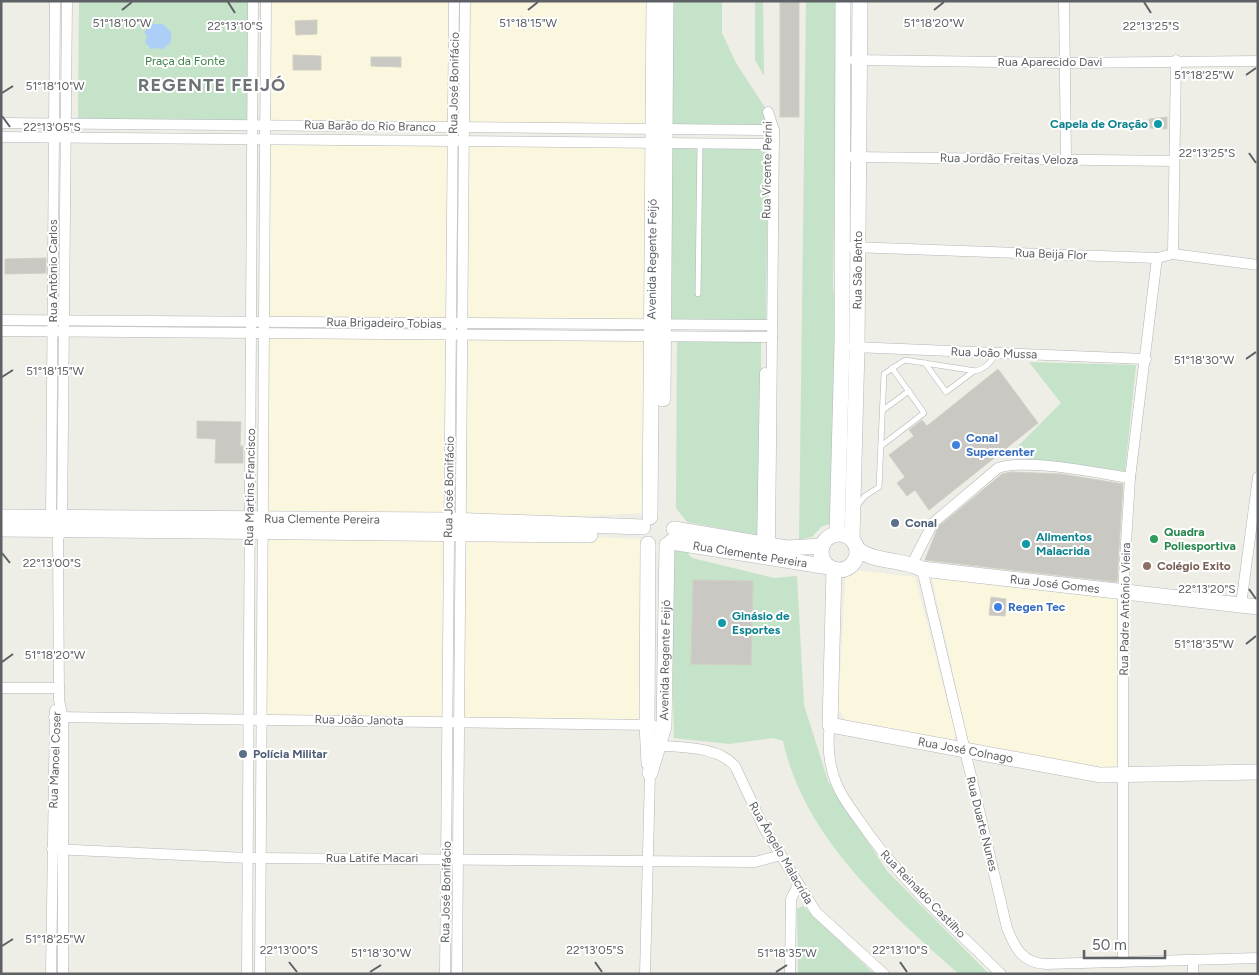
<svg xmlns="http://www.w3.org/2000/svg" width="1259" height="975" font-family="Figtree,sans-serif">
  <rect width="100%" height="100%" fill="#eeede6"/>
  <g fill="#fbf7de">
    <polygon points="266,1 454,1 453,127 265,125"/>
    <polygon points="465,1 654,1 654,128 464,127"/>
    <polygon points="265,139 453,141 451,323 264,322"/>
    <polygon points="464,141 654,143 653,325 462,324"/>
    <polygon points="264,333 451,335 449,520 263,519"/>
    <polygon points="462,336 653,337 648,513 460,521"/>
    <polygon points="262,530 449,532 448,721 262,718"/>
    <polygon points="460,532 645,539 647,724 459,722"/>
    <polygon points="846,569 915,577 956,735 952,743 849,726 838,709"/>
    <polygon points="931,574 1118,598 1120,773 970,750"/>
  </g>
  <g fill="#c4e3c8">
    <polygon points="79,1 252,1 251,122 78,120"/>
    <polygon points="669,1 722,1 722,33 736,63 768,112 768,129 665,129"/>
    <polygon points="755,1 763,1 764,76 755,60"/>
    <polygon points="806,1 837,1 833,287 844,391 834,522 821,527 812,537 799,540"/>
    <polygon points="665,143 768,144 766,325 663,325"/>
    <polygon points="677,341 761,342 760,536 687,522 676,508"/>
    <polygon points="1029,362 1136,365 1125,471 1016,457 1010,454 1061,403"/>
    <path d="M681,546L692,558L774,578L797,576L804,705L828,781L887,871L989,974H959C888,911 804,838 783,741L773,738L729,744L674,738L670,551Z"/>
    <polygon points="803,906 874,974 798,974 797,909"/>
  </g>
  <polygon fill="#adcff7" points="152,24 163,24 171,32 171,42 163,49 157,48 151,49 145,42 147,37 144,32"/>
  <g fill="#cac8c2" stroke="#d2cfc4">
    <rect x="780" y="1" width="19" height="116"/>
    <polygon points="317,20 317,34 296,35 295,21"/>
    <polygon points="293,55 321,56 321,70 293,70"/>
    <polygon points="371,57 401,57 401,67 371,66"/>
    <polygon points="1167,117 1167,129 1150,128 1149,119"/>
    <polygon points="46,258 46,273 5,274 5,259"/>
    <polygon points="998,369 1038,423 929,510 915,490 907,496 897,483 905,477 889,455 914,436 909,430 922,420 927,426"/>
    <polygon points="197,421 241,422 240,446 243,446 243,463 215,463 216,439 197,438"/>
    <polygon points="1011,472 1061,474 1123,484 1117,582 925,560 938,527 1002,474"/>
    <polygon points="693,580 753,581 751,665 691,664"/>
    <polygon points="991,597 1006,599 1005,616 989,615"/>
  </g>
  <g fill="none" stroke-linecap="round" stroke-linejoin="round">
    <defs>
      <g id="lane">
        <polyline points="698,294 700,143"/>
        <polyline points="925,363 946,392 974,371"/>
        <polyline points="883,410 909,391"/>
        <polyline points="881,446 924,413 892,368"/>
        <path d="M856,507L865,496L879,487L884,374L905,360L976,371C986,368 992,363 995,353"/>
      </g>
      <g id="street">
        <polyline points="1064,1 1066,159"/>
        <polyline points="854,60 1064,63 1258,61"/>
        <polyline points="768,112 774,130 770,549"/>
        <polyline points="1,123 774,130"/>
        <polyline points="1,137 774,144"/>
        <polyline points="852,157 1174,161"/>
        <polyline points="852,247 1157,258 1173,254 1258,265"/>
        <polyline points="1173,254 1176,60"/>
        <polyline points="1,320 772,325"/>
        <polyline points="1,331 772,337"/>
        <polyline points="853,347 1146,359"/>
        <polyline points="51,523 55,1"/>
        <polyline points="762,548 765,373"/>
        <path d="M912,564L933,523L998,468C1025,458 1098,473 1130,478"/>
        <path d="M922,569L1007,928C1015,948 1022,963 1046,964L1258,958"/>
        <polyline points="1241,605 1258,477"/>
        <polyline points="1,688 59,688"/>
        <polyline points="54,717 653,725"/>
        <path d="M830,725C827,745 829,766 837,785C842,797 851,809 859,820C898,878 951,925 1001,974"/>
        <path d="M653,745C679,748 717,745 735,766L764,828L816,912L884,974"/>
        <polyline points="52,849 248,858 755,862 781,855"/>
        <polyline points="1193,960 1193,974"/>
        <polyline points="1123,962 1123,592 1130,478 1157,258"/>
        <polyline points="51,974 55,710"/>
        <polyline points="63,974 63,718 59,700 58,539 62,529 67,1"/>
        <polyline points="247,974 253,1"/>
        <polyline points="260,974 266,1"/>
        <polyline points="445,974 454,1"/>
        <polyline points="457,974 465,1"/>
        <polyline points="645,974 650,773"/>
        <polyline points="790,974 791,899 798,885"/>
      </g>
      <g id="secondary">
        <polyline points="663,399 666,1"/>
        <path id="s1" d="M1,517L449,520L643,527"/>
        <path id="s2" d="M650,517L654,1"/>
        <polyline points="1,529 590,535"/>
        <polyline points="674,529 787,548 822,546"/>
        <polyline points="837,534 842,346 843,1"/>
        <circle cx="839" cy="552" r="18"/>
        <path id="s3" d="M852,539L857,348L860,1"/>
        <path id="s4" d="M671,542L829,567"/>
        <polyline points="648,544 647,724 649,763"/>
        <path id="s5" d="M857,549C876,563 902,559 922,569L1258,607"/>
        <path id="s6" d="M834,569L830,725L1100,775L1258,772"/>
        <path id="s7" d="M650,773L664,726L667,545"/>
      </g>
    </defs>
    <use href="#lane" stroke="#b3b5b9" stroke-width="6"/>
    <use href="#street" stroke="#b3b5b9" stroke-width="11"/>
    <use href="#secondary" stroke="#b4b7bb" stroke-width="16"/>
    <use href="#lane" stroke="#fff" stroke-width="5"/>
    <use href="#street" stroke="#fff" stroke-width="10"/>
    <use href="#secondary" stroke="#fff" stroke-width="15"/>
  </g>
  <path fill="none" stroke="#5d6064" stroke-width="2" d="M228,2L235,13M1144,2L1151,13M122,10L132,2M528,10L538,2M934,10L944,2M1246,75L1256,68M2,93L13,86M2,116L10,127M1249,153L1256,163M1246,359L1256,352M2,377L13,370M2,553L10,563M1249,589L1256,599M1246,644L1256,636M2,662L13,654M2,946L13,939M289,962L297,972M595,962L602,972M900,962L907,972M370,972L381,965M776,972L787,965"/>
  <g fill="#0f9aa8" stroke="#fff" stroke-width="2">
    <circle cx="1158" cy="124" r="5"/>
    <circle cx="1026" cy="544" r="5"/>
    <circle cx="722" cy="623" r="5"/>
  </g>
  <g fill="#3f7fe0" stroke="#fff" stroke-width="2">
    <circle cx="956" cy="445" r="5"/>
    <circle cx="998" cy="607" r="5"/>
  </g>
  <g fill="#5c6f8a" stroke="#fff" stroke-width="2">
    <circle cx="895" cy="523" r="5"/>
    <circle cx="243" cy="754" r="5"/>
  </g>
  <circle fill="#2e9e5b" stroke="#fff" stroke-width="2" cx="1154" cy="539" r="5"/>
  <circle fill="#8d6e63" stroke="#fff" stroke-width="2" cx="1147" cy="566" r="5"/>
  <g text-anchor="middle" stroke-width="4" stroke-linejoin="round" paint-order="stroke">
    <g font-size="12" fill="#3e8349" stroke="#fff">
      <text x="185" y="65">Praça da Fonte</text>
    </g>
    <g font-size="12" fill="#5d6064" stroke="#fff">
      <text x="1050" y="66">Rua Aparecido Davi</text>
      <text transform="translate(454 83) rotate(-89)" y="4">Rua José Bonifácio</text>
      <text transform="translate(370 126) rotate(1)" y="4">Rua Barão do Rio Branco</text>
      <text transform="translate(1009 159) rotate(1)" y="4">Rua Jordão Freitas Veloza</text>
      <text transform="translate(767 170) rotate(-89)" y="4">Rua Vicente Perini</text>
      <text transform="translate(1051 254) rotate(2)" y="4">Rua Beija Flor</text>
      <text dy="4" stroke="none"><textPath href="#s2" startOffset="258">Avenida Regente Feijó</textPath></text>
      <text dy="4" stroke="none"><textPath href="#s3" startOffset="269">Rua São Bento</textPath></text>
      <text transform="translate(53 271) rotate(-90)" y="4">Rua Antônio Carlos</text>
      <text transform="translate(384 323) rotate(1)" y="4">Rua Brigadeiro Tobias</text>
      <text transform="translate(994 353) rotate(2)" y="4">Rua João Mussa</text>
      <text transform="translate(250 487) rotate(-89)" y="4">Rua Martins Francisco</text>
      <text transform="translate(449 487) rotate(-89)" y="4">Rua José Bonifácio</text>
      <text dy="4" stroke="none"><textPath href="#s1" startOffset="321">Rua Clemente Pereira</textPath></text>
      <text dy="4" stroke="none"><textPath href="#s4" startOffset="80">Rua Clemente Pereira</textPath></text>
      <text dy="4" stroke="none"><textPath href="#s5" startOffset="202">Rua José Gomes</textPath></text>
      <text transform="translate(1125 609) rotate(-89)" y="4">Rua Padre Antônio Vieira</text>
      <text dy="4" stroke="none"><textPath href="#s7" startOffset="115">Avenida Regente Feijó</textPath></text>
      <text transform="translate(359 720) rotate(1)" y="4">Rua João Janota</text>
      <text dy="4" stroke="none"><textPath href="#s6" startOffset="294">Rua José Colnago</textPath></text>
      <text transform="translate(55 760) rotate(-88)" y="4">Rua Manoel Coser</text>
      <text transform="translate(982 824) rotate(76)" y="4">Rua Duarte Nunes</text>
      <text transform="translate(781 853) rotate(60)" y="4">Rua Ângelo Malacrida</text>
      <text x="372" y="862">Rua Latife Macari</text>
      <text transform="translate(446 892) rotate(-89)" y="4">Rua José Bonifácio</text>
      <text transform="translate(923 894) rotate(46)" y="4">Rua Reinaldo Castilho</text>
    </g>
    <g font-size="12" font-weight="bold" fill="#0d838f" stroke="#fff" text-anchor="start">
      <text x="1148" y="128" text-anchor="end">Capela de Oração</text>
      <text x="1036" y="541">Alimentos<tspan x="1036" dy="14">Malacrida</tspan></text>
      <text x="732" y="620">Ginásio de<tspan x="732" dy="14">Esportes</tspan></text>
    </g>
    <g font-size="12" font-weight="bold" fill="#366cbe" stroke="#fff" text-anchor="start">
      <text x="966" y="442">Conal<tspan x="966" dy="14">Supercenter</tspan></text>
      <text x="1008" y="611">Regen Tec</text>
    </g>
    <g font-size="12" font-weight="bold" fill="#4e5e75" stroke="#fff" text-anchor="start">
      <text x="905" y="527">Conal</text>
      <text x="253" y="758">Polícia Militar</text>
    </g>
    <g font-size="12" font-weight="bold" fill="#27864d" stroke="#fff" text-anchor="start">
      <text x="1164" y="536">Quadra<tspan x="1164" dy="14">Poliesportiva</tspan></text>
    </g>
    <g font-size="12" font-weight="bold" fill="#785e54" stroke="#fff" text-anchor="start">
      <text x="1157" y="570">Colégio Exito</text>
    </g>
    <g font-size="18" font-weight="bold" letter-spacing="1" fill="#6e7176" stroke="#fff">
      <text x="212" y="91">REGENTE FEIJÓ</text>
    </g>
  </g>
  <g font-size="12" text-anchor="middle" fill="#5d6064" stroke="#fff" stroke-width="4" stroke-linejoin="round" paint-order="stroke">
    <text x="122" y="27">51°18'10"W</text>
    <text x="934" y="27">51°18'20"W</text>
    <text x="528" y="27">51°18'15"W</text>
    <text x="235" y="30">22°13'10"S</text>
    <text x="1151" y="30">22°13'25"S</text>
    <text x="1204" y="79">51°18'25"W</text>
    <text x="55" y="90">51°18'10"W</text>
    <text x="52" y="131">22°13'05"S</text>
    <text x="1207" y="157">22°13'25"S</text>
    <text x="1204" y="364">51°18'30"W</text>
    <text x="55" y="375">51°18'15"W</text>
    <text x="52" y="567">22°13'00"S</text>
    <text x="1207" y="593">22°13'20"S</text>
    <text x="1204" y="648">51°18'35"W</text>
    <text x="55" y="659">51°18'20"W</text>
    <text x="55" y="943">51°18'25"W</text>
    <text x="289" y="954">22°13'00"S</text>
    <text x="595" y="954">22°13'05"S</text>
    <text x="900" y="954">22°13'10"S</text>
    <text x="381" y="957">51°18'30"W</text>
    <text x="787" y="957">51°18'35"W</text>
  </g>
  <rect width="1259" height="975" fill="none" stroke="#5d6064" stroke-width="5"/>
  <path d="M1084 950v8h81v-8" fill="none" stroke="#5d6064" stroke-width="2.5"/>
  <text x="1092" y="950" font-size="15" fill="#5d6064" stroke="#ffffff" stroke-width="4" paint-order="stroke">50 m</text>
</svg>
